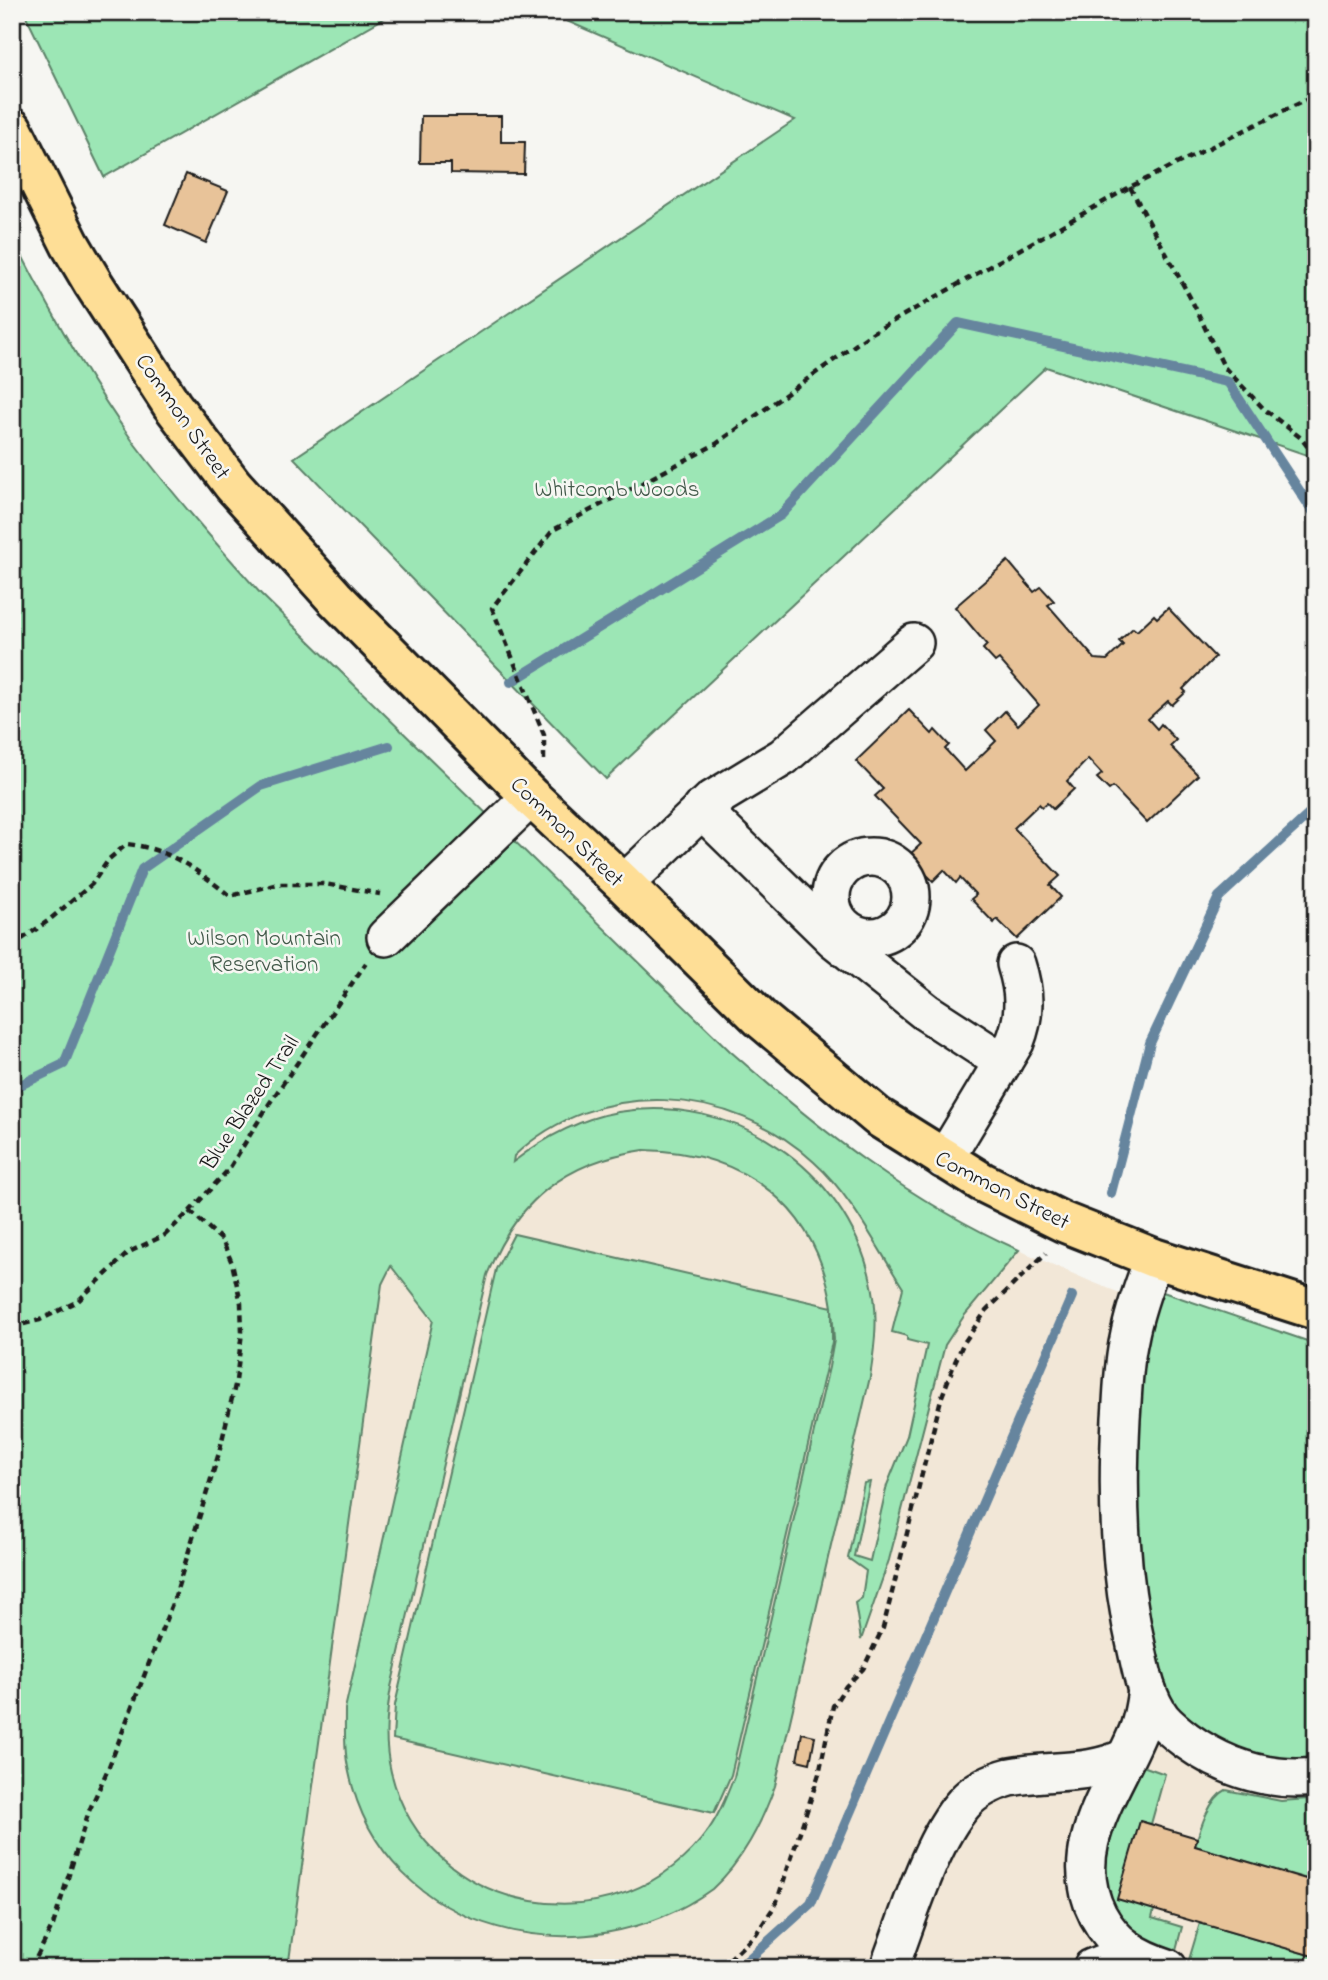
<svg xmlns="http://www.w3.org/2000/svg" width="1328" height="1980" font-family="'Indie Flower',sans-serif">
  <rect width="100%" height="100%" fill="#f6f6f2"/>
  <filter id="ink" filterUnits="userSpaceOnUse"><feTurbulence type="fractalNoise" baseFrequency=".0143" numOctaves="2"/><feDisplacementMap in="SourceGraphic" scale="14" xChannelSelector="R" yChannelSelector="G"/><feConvolveMatrix kernelMatrix="1 2 1 2 8 2 1 2 1" color-interpolation-filters="sRGB"/></filter>
  <g filter="url(#ink)">
    <polygon fill="#f2e7d7" points="571,896 730,1051 788,1102 851,1152 921,1198 1003,1243 1092,1282 1138,1300 1316,1357 1316,1968 288,1968 382,1284"/>
    <g fill="#9ce6b5" stroke="#5c8168" stroke-width="2" fill-rule="evenodd">
      <polygon points="24,12 395,12 104,177"/>
      <polygon points="546,12 1316,12 1316,458 1046,367 606,779 294,458 795,120"/>
      <path d="M12,236C48,307 87,378 134,443C174,496 217,545 261,594L730,1051C821,1131 908,1200 1019,1250L964,1316L945,1345L889,1560L861,1640L855,1603L862,1598L866,1571L848,1558L864,1483L870,1482L854,1556L870,1561L887,1485L907,1436L927,1345L907,1340V1336L892,1332L903,1288C876,1246 852,1196 814,1162C731,1085 598,1076 514,1156L513,1162C544,1138 578,1119 618,1112C733,1093 845,1167 871,1281C879,1313 875,1345 870,1377L775,1786C761,1824 743,1861 712,1889C587,1980 384,1938 349,1772C344,1752 345,1730 345,1709L433,1320L391,1266L382,1284L288,1968H12ZM644,1150C745,1152 817,1206 832,1307L514,1234L496,1269L395,1705L393,1739L714,1813L731,1775L832,1342V1308L834,1340L829,1367L734,1777C727,1795 720,1813 709,1829C623,1950 427,1919 391,1772C384,1743 386,1716 391,1687L487,1275C516,1201 566,1161 644,1150Z"/>
      <polygon points="1160,1291 1316,1344 1316,1761 1294,1764 1216,1745 1181,1717 1159,1689 1133,1580 1139,1360"/>
      <polygon points="1137,1764 1165,1774 1151,1824 1141,1822 1154,1910 1152,1918 1182,1927 1173,1961 1112,1928 1099,1848"/>
      <path d="M1226,1790L1281,1801L1309,1799L1313,1834L1316,1837L1314,1881L1195,1846C1200,1829 1209,1798 1226,1790Z"/>
      <polygon points="1200,1923 1316,1957 1316,1968 1206,1968 1188,1963"/>
    </g>
    <g fill="none" stroke-linecap="round" stroke-linejoin="round">
      <g stroke="#66859e" stroke-width="10">
        <polyline points="511,682 781,515 958,323 1228,382 1316,516"/>
        <polyline points="12,1089 64,1064 142,869 261,786 389,746"/>
        <polyline points="1111,1193 1150,1043 1219,897 1316,808"/>
        <polyline points="739,1968 811,1903 1072,1296"/>
      </g>
    </g>
    <g fill="#e8c399" stroke="#1c1c1c" stroke-width="2">
      <polygon points="421,116 501,116 501,142 525,142 524,174 451,173 451,163 420,163"/>
      <polygon points="186,174 228,191 206,243 165,225"/>
      <polygon points="1008,561 1034,592 1041,587 1054,601 1048,605 1095,659 1107,660 1123,645 1119,641 1133,628 1137,631 1154,615 1157,618 1168,608 1215,657 1183,689 1186,692 1172,705 1168,701 1148,719 1157,729 1161,724 1176,740 1170,746 1198,775 1147,823 1113,787 1109,790 1097,778 1102,774 1088,759 1067,781 1074,789 1053,809 1047,803 1042,807 1039,804 1014,828 1060,876 1050,885 1061,897 1017,939 997,919 994,923 971,899 976,895 960,878 956,883 944,870 933,881 908,856 921,844 875,796 883,789 856,761 909,710 932,734 935,730 949,745 945,749 965,771 996,741 986,730 1005,711 1018,725 1039,705 999,659 995,662 983,649 987,645 955,607"/>
      <polygon points="802,1733 815,1736 810,1763 797,1760"/>
      <polygon points="1140,1821 1197,1838 1195,1846 1316,1882 1316,1957 1117,1899"/>
    </g>
    <g fill="none" stroke-linecap="round" stroke-linejoin="round">
      <defs>
        <g id="minor">
          <polyline points="701,809 834,939 926,1012 1003,1062"/>
          <circle cx="871" cy="897" r="40"/>
          <polyline points="624,884 712,800 783,757 914,643"/>
          <polyline points="386,937 531,797"/>
          <path d="M944,1160L1015,1042C1026,1014 1025,992 1016,964"/>
          <path d="M1154,1258C1144,1284 1134,1311 1129,1339C1123,1365 1123,1392 1121,1418C1117,1497 1119,1573 1137,1650C1142,1674 1147,1699 1162,1719C1169,1727 1178,1734 1186,1740C1225,1768 1268,1782 1316,1777"/>
          <path d="M1147,1690C1145,1705 1143,1721 1136,1736C1111,1794 1065,1851 1098,1915C1114,1945 1137,1958 1168,1968"/>
          <path d="M889,1968C908,1919 930,1841 964,1803C975,1790 994,1781 1010,1777C1049,1769 1088,1776 1125,1758"/>
          <polyline points="1092,1968 1115,1959 1144,1960"/>
        </g>
        <polyline id="major" points="12,128 70,244 93,283 172,405 233,485 334,597 531,797 624,884 761,1019 878,1117 982,1182 1063,1222 1154,1258 1316,1310"/>
      </defs>
      <use href="#minor" stroke="#1c1c1c" stroke-width="42"/>
      <use href="#major" stroke="#1c1c1c" stroke-width="44"/>
      <g stroke="#1c1c1c" stroke-width="4.5" stroke-dasharray="7 5" stroke-linecap="butt">
        <polyline points="1130,187 1192,301 1224,367 1264,409 1301,438 1316,458"/>
        <polyline points="544,760 544,735 492,608 553,530 716,444 872,333 1130,187 1316,95"/>
        <path d="M12,946L48,921L92,884L109,859L127,844C170,849 197,870 230,896L278,884H325L380,894"/>
        <polyline points="12,1327 40,1320 78,1301 129,1252 165,1235 190,1211 229,1169 269,1104 366,963"/>
        <polyline points="31,1968 53,1925 89,1811 108,1769 175,1596 219,1453 236,1381 242,1332 241,1303 232,1263 222,1240 190,1211"/>
        <polyline points="720,1968 756,1934 776,1904 819,1774 833,1706 846,1686 863,1669 883,1628 941,1399 955,1362 963,1344 986,1311 1046,1253"/>
      </g>
      <use href="#minor" stroke="#f6f6f2" stroke-width="37"/>
      <use href="#major" stroke="#fede96" stroke-width="38"/>
    </g>
  </g>
  <g text-anchor="middle" stroke-width="5" stroke-linejoin="round" paint-order="stroke">
    <g font-size="23" fill="#1c1c1c" stroke="#f6f6f2">
      <text transform="translate(184 416) rotate(55)" y="8">Common Street</text>
      <text transform="translate(568 831) rotate(44)" y="8">Common Street</text>
      <text transform="translate(249 1102) rotate(-56)" y="8">Blue Blazed Trail</text>
      <text transform="translate(1003 1189) rotate(27)" y="8">Common Street</text>
    </g>
    <g font-size="23" fill="#42594a" stroke="#f6f6f2">
      <text x="617" y="496">Whitcomb Woods</text>
      <text x="264" y="945">Wilson Mountain<tspan x="264" dy="26">Reservation</tspan></text>
    </g>
  </g>
  <rect width="1328" height="1980" fill="none" stroke="#f6f6f2" stroke-width="42"/>
  <rect x="21" y="21" width="1286" height="1938" fill="none" stroke="#1c1c1c" stroke-width="2.5" filter="url(#ink)"/>
</svg>
